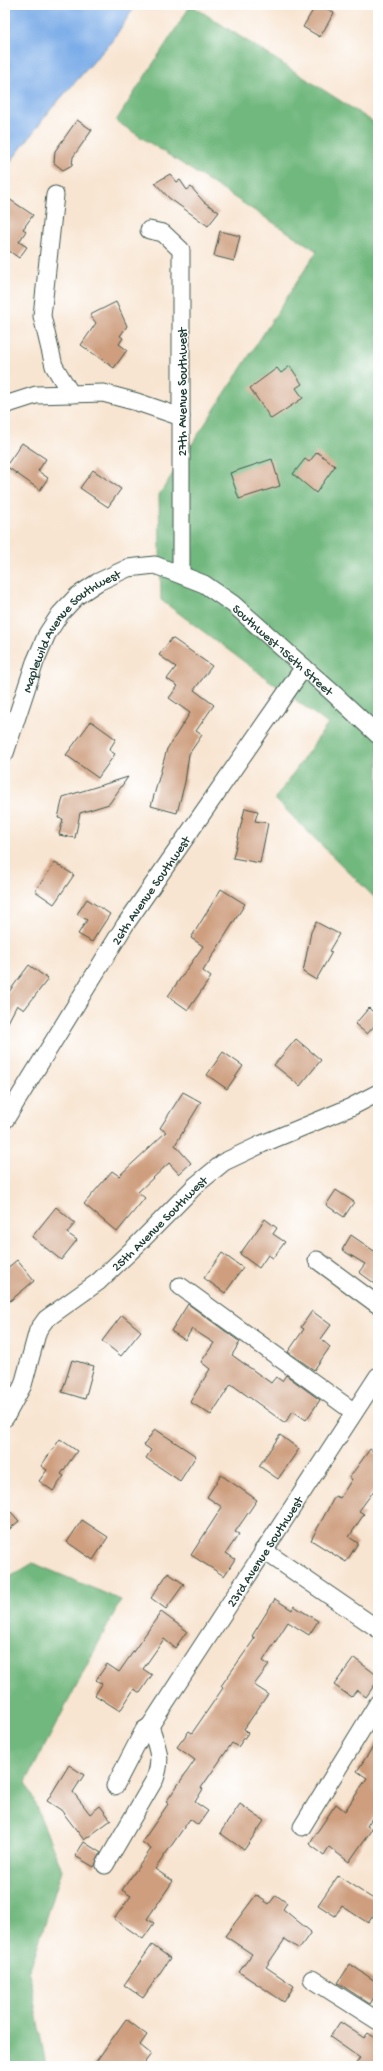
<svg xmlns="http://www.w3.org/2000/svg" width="383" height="2071" font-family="'Gochi Hand',sans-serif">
  <rect width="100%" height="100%" fill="#fff"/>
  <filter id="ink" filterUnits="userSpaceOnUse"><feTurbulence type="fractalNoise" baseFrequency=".025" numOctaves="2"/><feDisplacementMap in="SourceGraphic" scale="8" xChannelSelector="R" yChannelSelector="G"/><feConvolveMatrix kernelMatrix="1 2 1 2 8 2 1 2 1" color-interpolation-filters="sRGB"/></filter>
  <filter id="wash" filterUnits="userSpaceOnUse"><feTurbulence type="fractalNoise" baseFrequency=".012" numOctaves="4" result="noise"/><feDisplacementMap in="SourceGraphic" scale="16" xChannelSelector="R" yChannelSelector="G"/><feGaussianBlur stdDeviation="0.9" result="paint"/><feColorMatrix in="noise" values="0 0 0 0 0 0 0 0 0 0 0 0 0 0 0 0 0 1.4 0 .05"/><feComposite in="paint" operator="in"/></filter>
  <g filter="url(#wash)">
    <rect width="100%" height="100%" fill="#f8e5d1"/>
    <g fill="#71b87e" stroke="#487a59">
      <polygon points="191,5 378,125 378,901 275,799 328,724 161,600 159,495 317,251 116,121"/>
      <polygon points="33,1563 121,1600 26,1782 62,1870 29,1973 46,2066 5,2066 5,1580"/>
    </g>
    <polygon fill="#7dade8" stroke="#4e758e" points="5,5 136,5 112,41 51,109 5,169"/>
    <g id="blocks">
      <g fill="#ce9e7e">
        <polygon points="316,5 321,5 334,13 320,37 303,27"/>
        <polygon points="77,120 92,130 73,157 72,165 63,170 54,163 55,151"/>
        <polygon points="170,174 177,182 180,180 187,190 191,187 204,202 219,212 208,226 169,198 155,183"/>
        <polygon points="9,199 33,215 23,229 26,231 19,242 27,247 19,258 5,248 5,205"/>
        <polygon points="220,231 240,236 234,261 214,256"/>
        <polygon points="116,302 127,326 120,336 123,338 119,344 127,350 114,368 81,345 96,323 90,315"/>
        <polygon points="290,366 302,384 296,388 303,398 271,419 250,388 277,368 281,373"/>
        <polygon points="22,443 46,459 38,471 48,478 40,490 6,466"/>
        <polygon points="317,452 335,466 316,493 293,474 305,459 309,462"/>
        <polygon points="272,459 280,486 239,499 230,473"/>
        <polygon points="93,470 121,489 108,507 80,488"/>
        <polygon points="172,638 212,666 194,690 214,705 196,731 202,735 189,754 185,782 177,813 151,806 167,749 190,713 169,698 178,686 167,679 176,667 159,655"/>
        <polygon points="91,721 116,739 109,750 115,754 98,778 66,755"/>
        <polygon points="128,777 109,804 80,813 75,838 59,835 63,819 58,818 63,797"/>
        <polygon points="245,808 258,811 255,821 268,823 260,863 233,858"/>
        <polygon points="55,863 74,875 54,904 35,891"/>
        <polygon points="221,889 245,904 203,971 211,977 188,1010 168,996 203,946 191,938"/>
        <polygon points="87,899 110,914 92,942 78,934 87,920 77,914"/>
        <polygon points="316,922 339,934 329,951 332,952 316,980 303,972 311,932"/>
        <polygon points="29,965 48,979 24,1010 17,1005 5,1028 5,997"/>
        <polygon points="369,1008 378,1017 378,1022 367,1034 355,1024"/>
        <polygon points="296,1039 321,1060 300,1086 274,1065"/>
        <polygon points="223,1052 243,1066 227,1089 207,1075"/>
        <polygon points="183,1092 201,1102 175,1145 191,1163 179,1174 169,1163 138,1192 145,1198 117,1232 84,1204 112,1171 119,1176 166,1132 160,1128"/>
        <polygon points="336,1190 354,1202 344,1217 326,1205"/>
        <polygon points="56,1207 75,1223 67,1233 77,1240 61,1260 32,1237"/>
        <polygon points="265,1219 277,1228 273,1234 285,1242 273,1258 268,1255 259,1268 240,1254"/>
        <polygon points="351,1235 374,1251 378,1245 378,1286 359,1272 365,1264 342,1250"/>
        <polygon points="222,1253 243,1268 225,1293 204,1278"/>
        <polygon points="17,1260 34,1281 5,1305 5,1270"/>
        <polygon points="188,1304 240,1342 232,1355 271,1383 276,1377 282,1381 286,1375 320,1400 306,1420 293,1411 285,1423 231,1384 211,1415 190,1402 210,1369 201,1362 214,1343 192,1329 185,1340 171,1331"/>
        <polygon points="312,1311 331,1325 321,1339 330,1347 314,1370 288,1352 304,1329 301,1327"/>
        <polygon points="122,1315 141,1331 121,1356 102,1341"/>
        <polygon points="72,1360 94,1366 85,1399 62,1392"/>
        <polygon points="155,1429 196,1456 180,1481 146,1458 151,1450 144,1445"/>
        <polygon points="280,1435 299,1449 278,1479 259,1466"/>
        <polygon points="60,1439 77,1451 61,1474 64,1476 53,1491 39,1481 47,1470 41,1466"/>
        <polygon points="370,1449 378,1455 378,1485 359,1511 364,1514 349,1537 358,1543 346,1562 311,1540 335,1496 340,1498 352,1479 349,1478"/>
        <polygon points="221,1475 257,1500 235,1532 239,1534 226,1553 235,1559 224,1576 191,1555 222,1507 207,1497"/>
        <polygon points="11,1512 19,1521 5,1533 5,1518"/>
        <polygon points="82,1520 108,1537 93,1560 67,1542"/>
        <polygon points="168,1573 184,1584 166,1609 151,1598"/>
        <polygon points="275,1599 292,1610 294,1606 318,1621 309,1635 288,1622 263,1661 269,1665 254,1685 268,1694 244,1729 248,1733 238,1747 232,1743 201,1788 203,1789 195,1802 208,1811 198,1825 190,1819 155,1869 173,1881 147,1919 154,1923 143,1939 114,1919 131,1896 122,1890 151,1849 142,1842 168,1804 166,1802 195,1760 177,1747 189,1731 192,1733 223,1688 221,1686 255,1638 252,1636"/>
        <polygon points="161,1612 187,1631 175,1648 164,1639 143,1669 152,1675 140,1693 134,1689 120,1711 95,1695 102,1684 96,1680 107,1664 119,1672"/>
        <polygon points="354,1658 378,1676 378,1680 366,1697 357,1690 351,1697 334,1685"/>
        <polygon points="378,1739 378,1809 367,1826 372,1829 349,1862 329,1847 324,1855 309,1844 336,1804 345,1811 367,1778 357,1771"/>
        <polygon points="69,1765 84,1775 73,1792 90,1814 100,1806 111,1820 84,1840 61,1810 47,1801"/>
        <polygon points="240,1804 264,1821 244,1850 220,1833"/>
        <polygon points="84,1842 101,1853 94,1867 75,1856"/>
        <polygon points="338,1876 378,1902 378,1909 368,1923 342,1906 335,1916 318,1905"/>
        <polygon points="256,1895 269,1904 276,1895 287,1903 283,1909 311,1932 299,1949 285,1939 266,1967 294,1986 284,2002 239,1972 252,1954 225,1936"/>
        <polygon points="152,1945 170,1958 143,1998 124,1985"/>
        <polygon points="350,1964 378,1983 378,1991 370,2004 338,1983"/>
        <polygon points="126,2019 147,2035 140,2045 151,2054 142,2066 93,2066"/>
        <polygon points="340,2022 364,2038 368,2033 378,2040 378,2066 354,2066 360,2058 330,2037"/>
      </g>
    </g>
  </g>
  <g filter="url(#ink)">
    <use href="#blocks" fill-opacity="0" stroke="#40564c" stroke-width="1"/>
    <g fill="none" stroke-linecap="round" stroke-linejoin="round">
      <defs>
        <g id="minor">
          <polyline points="55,195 42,316 54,366 71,394"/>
          <polyline points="149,230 163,233 181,250 181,574"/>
          <polyline points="5,405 36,395 103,393 137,402 181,417"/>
          <path id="s1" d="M5,753L35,662L47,634L60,614L77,596L98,582L128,568L155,565L204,584L233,604L334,694L378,735"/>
          <path id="s2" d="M5,1120L125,925L304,667"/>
          <polyline points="317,1260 378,1305"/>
          <polyline points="180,1286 354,1412"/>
          <path id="s3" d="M5,1418L23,1385L38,1330L46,1319L98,1282L136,1246L196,1185L224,1162L262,1144L351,1107L378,1093"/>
          <polyline points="263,1550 378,1629"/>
          <path id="s4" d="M115,1786L144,1730L150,1726L378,1376"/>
          <polyline points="302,1827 378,1703"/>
          <path d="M105,1865L155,1779C163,1757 157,1747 150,1726"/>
          <polyline points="312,1979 378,2021"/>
        </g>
      </defs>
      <use href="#minor" stroke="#40564c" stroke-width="19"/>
      <use href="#minor" stroke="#fff" stroke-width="17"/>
    </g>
  </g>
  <g text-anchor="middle" stroke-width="3" stroke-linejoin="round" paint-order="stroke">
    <g font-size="13" fill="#1f3d34" stroke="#fff">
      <text transform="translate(181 392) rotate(-90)" y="5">27th Avenue Southwest</text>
      <text dy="5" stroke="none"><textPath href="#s1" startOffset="144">Maplewild Avenue Southwest</textPath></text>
      <text dy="5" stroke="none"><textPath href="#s1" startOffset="416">Southwest 156th Street</textPath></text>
      <text dy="5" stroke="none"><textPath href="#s2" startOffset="272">26th Avenue Southwest</textPath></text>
      <text dy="5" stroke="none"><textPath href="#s3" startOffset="257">25th Avenue Southwest</textPath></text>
      <text dy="5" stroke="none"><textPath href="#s4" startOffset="279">23rd Avenue Southwest</textPath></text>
    </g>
  </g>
  <rect width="383" height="2071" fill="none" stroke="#fff" stroke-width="20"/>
</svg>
